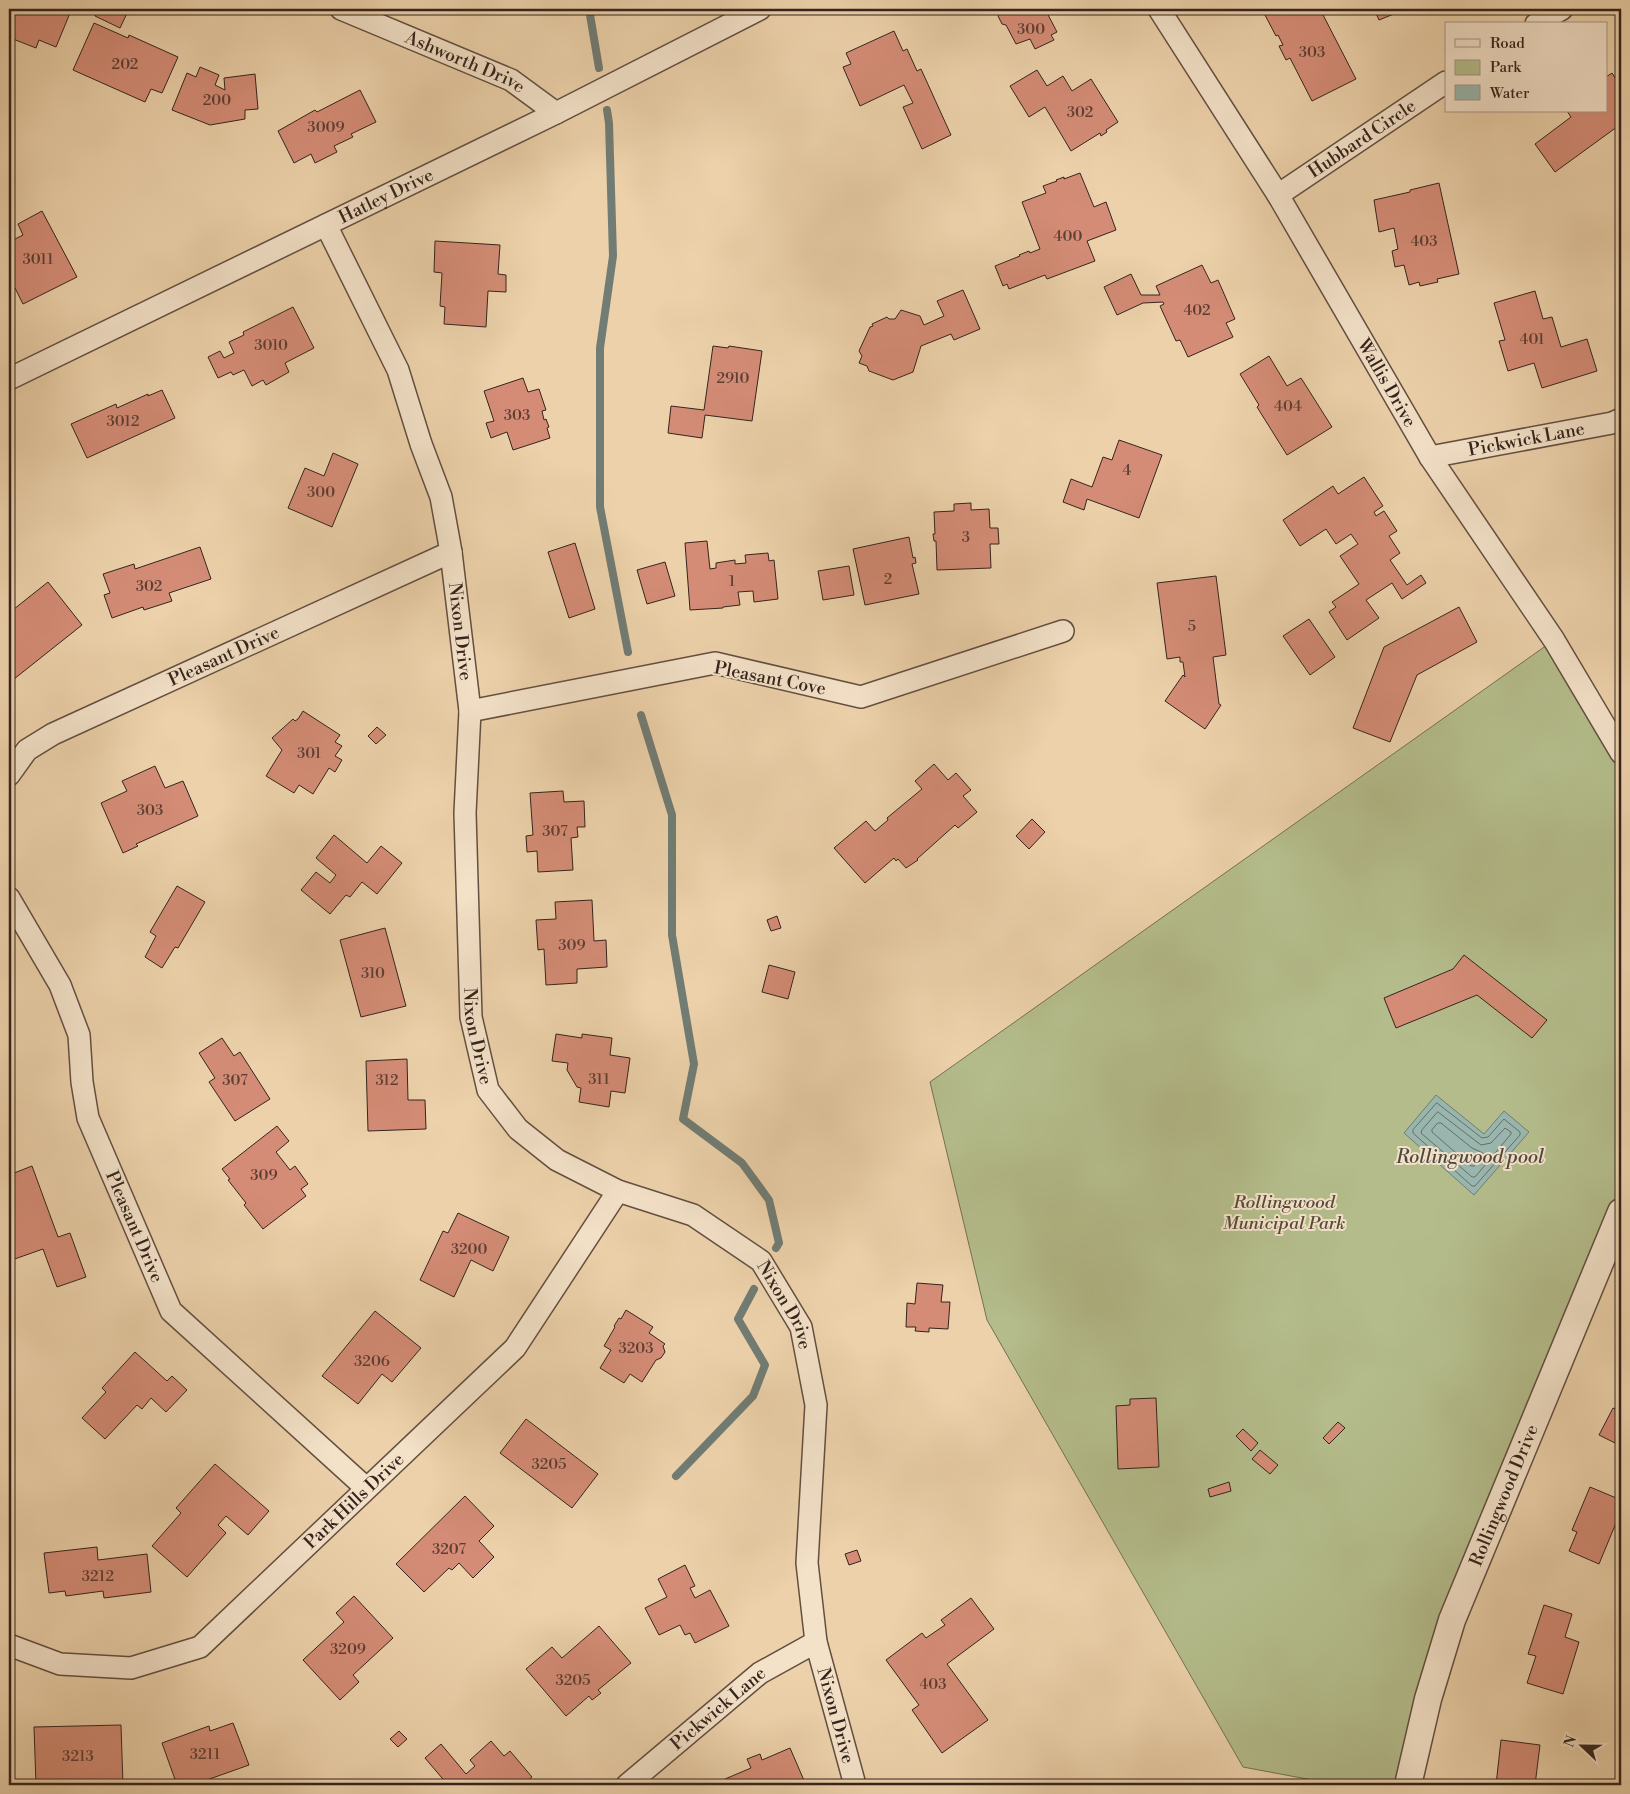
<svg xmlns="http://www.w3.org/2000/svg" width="1630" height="1794" font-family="'Libre Bodoni',serif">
  <rect width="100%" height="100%" fill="#ecd1aa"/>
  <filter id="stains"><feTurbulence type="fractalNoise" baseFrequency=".004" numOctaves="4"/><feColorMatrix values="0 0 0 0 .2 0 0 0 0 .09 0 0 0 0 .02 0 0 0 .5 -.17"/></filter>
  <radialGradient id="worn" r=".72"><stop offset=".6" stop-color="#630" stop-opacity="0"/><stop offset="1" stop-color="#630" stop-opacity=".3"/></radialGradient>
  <polygon fill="#b4bc8b" stroke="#747054" points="1554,640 1621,753 1621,1221 1452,1620 1408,1785 1339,1785 1243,1767 987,1320 930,1082"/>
  <polygon fill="#99b6ae" stroke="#717c74" points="1436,1095 1484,1134 1504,1111 1529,1132 1474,1195 1404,1133"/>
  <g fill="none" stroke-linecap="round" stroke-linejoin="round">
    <g stroke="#676d66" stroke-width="1">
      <polygon points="1437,1103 1482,1138 1488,1137 1504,1119 1520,1132 1520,1135 1475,1186 1472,1186 1413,1133 1413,1130"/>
      <polygon points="1438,1112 1481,1145 1491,1143 1505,1128 1511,1132 1511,1134 1475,1177 1472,1177 1421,1133 1422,1130"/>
      <polygon points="1438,1123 1441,1123 1472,1148 1483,1153 1483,1156 1474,1166 1471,1166 1432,1132 1432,1130"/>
    </g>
    <g stroke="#717c74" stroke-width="8">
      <polyline points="589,9 599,68"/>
      <polyline points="607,110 609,123 613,256 600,348 600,507 628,652"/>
      <polyline points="641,715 672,815 672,935 694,1064 683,1119 742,1163 769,1200 779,1243 776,1248"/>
      <polyline points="676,1476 753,1396 765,1365 738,1319 754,1289"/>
    </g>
  </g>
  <g fill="#d48c76" stroke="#35241d">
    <polygon points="9,9 58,9 70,13 56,47 39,40 36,48 13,39 12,43 9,42"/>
    <polygon points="98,9 129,9 120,28 95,16"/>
    <polygon points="998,9 1045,9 1057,32 1051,35 1054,40 1035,49 1030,39 1016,44 1006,25 1002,24 998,16 1000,13"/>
    <polygon points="1278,9 1320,9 1356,79 1312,101 1290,58 1286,60 1279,46 1283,45 1278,35 1276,36 1265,15"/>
    <polygon points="1374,9 1406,9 1379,20"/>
    <polygon points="94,23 128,38 129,35 178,57 162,93 151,89 145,102 73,70"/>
    <polygon points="894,31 903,51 907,49 917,71 921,69 951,135 922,149 903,107 913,103 904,85 860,106 843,67 851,64 846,53"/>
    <polygon points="200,67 219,75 215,85 225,90 224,78 255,74 258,109 245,110 245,119 210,125 172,110 187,73 196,77"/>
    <polygon points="1037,70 1047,86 1063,76 1072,91 1091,79 1118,122 1106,130 1107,132 1101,136 1100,133 1071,151 1045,107 1029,117 1010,86"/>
    <polygon points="1612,73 1621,87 1621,124 1555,172 1535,144 1571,117 1567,111 1606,111 1606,77"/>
    <polygon points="360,90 376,122 351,134 353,137 334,146 337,152 315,163 311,154 294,163 278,131 315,110 317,112"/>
    <polygon points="1080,173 1094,207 1106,202 1116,230 1087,241 1095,261 1047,279 1045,275 1009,289 1007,284 1003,286 995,266 1020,256 1019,255 1029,251 1030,253 1040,249 1022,202 1046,193 1043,186 1057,181 1056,180 1064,177 1064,179"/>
    <polygon points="1439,183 1459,274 1437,279 1438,282 1420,286 1419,282 1409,285 1404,265 1395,267 1392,251 1398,249 1394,228 1379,232 1374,200 1410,192 1410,190"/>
    <polygon points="42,211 77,277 23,304 9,276 9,242 23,235 18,224"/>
    <polygon points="435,241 500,245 498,274 506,275 506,292 488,291 486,327 444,324 445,307 440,306 442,273 434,272"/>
    <polygon points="1202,265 1211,283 1218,280 1235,319 1226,323 1233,337 1188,357 1180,340 1176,341 1160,306 1164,304 1163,302 1143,303 1117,315 1104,287 1131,274 1141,295 1160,295 1156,286"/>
    <polygon points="963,290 980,329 954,340 951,334 921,346 913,372 893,380 869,371 867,366 859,363 862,356 859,351 870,327 873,326 872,324 887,317 889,319 895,319 901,310 920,316 924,325 944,316 937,301"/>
    <polygon points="1535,291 1543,319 1552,317 1561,347 1587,339 1597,371 1542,388 1534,363 1508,371 1499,341 1505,340 1494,303"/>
    <polygon points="293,307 314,348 285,363 289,372 266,385 263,380 252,386 244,370 233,375 231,372 218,378 208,357 220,351 224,358 234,353 229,342 244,335 243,332"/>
    <polygon points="713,346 728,348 729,346 762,351 752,421 705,415 702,438 668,433 671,406 704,410"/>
    <polygon points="1269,356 1287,386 1301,378 1332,427 1287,455 1257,407 1259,405 1240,374"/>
    <polygon points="523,378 528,392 539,389 546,410 542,411 544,420 546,419 549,427 547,428 550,438 513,450 507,432 491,438 486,423 494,421 484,391"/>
    <polygon points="162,390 175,418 87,458 71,424 116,404 117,408 148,394 148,396"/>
    <polygon points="1119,440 1162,455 1139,518 1087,499 1084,510 1063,502 1071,479 1092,487 1103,457 1112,460"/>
    <polygon points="333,453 358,464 332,527 288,508 305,468 324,476"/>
    <polygon points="1364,477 1383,506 1374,512 1376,516 1384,511 1397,531 1389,536 1400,553 1390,560 1407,585 1421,575 1426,583 1402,599 1392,583 1366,600 1379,618 1347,640 1329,612 1336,607 1332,602 1359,584 1340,556 1358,544 1351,534 1336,544 1326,529 1300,546 1283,520 1333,486 1338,494"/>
    <polygon points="971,503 971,510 989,509 990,528 998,528 999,544 990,544 991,568 937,570 936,541 934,541 933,534 935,534 934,512 954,511 954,504"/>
    <polygon points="909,537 913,558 915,557 916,563 912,564 919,594 865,605 853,549"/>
    <polygon points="707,541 710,569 716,568 716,563 735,560 735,564 746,563 745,555 768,553 769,561 774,560 778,599 754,602 753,591 738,592 740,605 723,607 723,608 690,610 685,543"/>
    <polygon points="575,543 595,609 569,618 548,552"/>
    <polygon points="200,547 211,579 169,593 172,601 144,610 143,607 112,618 104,595 110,593 103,574 134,564 135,569"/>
    <polygon points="665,562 675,596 647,604 637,570"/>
    <polygon points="849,566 854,595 823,600 818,571"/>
    <polygon points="1216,576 1226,655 1213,657 1219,704 1221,705 1205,729 1165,701 1183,675 1185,677 1183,662 1180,662 1180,657 1167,659 1157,583"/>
    <polygon points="48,582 82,625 9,683 9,613"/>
    <polygon points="1459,607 1477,642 1417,675 1390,742 1353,728 1384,647"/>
    <polygon points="1309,619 1335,657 1310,675 1283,636"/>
    <polygon points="303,711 340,735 335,742 342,746 335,756 342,760 335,772 329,768 313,794 299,785 294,793 266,776 282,750 272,738 293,719 295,721 298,719"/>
    <polygon points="377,727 386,735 376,744 368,736"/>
    <polygon points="934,764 948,780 956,773 971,790 963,796 977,812 958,828 955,825 917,859 918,860 906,868 898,859 896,861 894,858 865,883 834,848 866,821 875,831 888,820 887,818 922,789 915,781"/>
    <polygon points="155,766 165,788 183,781 198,816 136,844 138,846 123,853 101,803 127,791 122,781"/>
    <polygon points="563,791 564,802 584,801 585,827 577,827 578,837 571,838 573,870 538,872 537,851 527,852 526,836 533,835 530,793"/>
    <polygon points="1032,819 1045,832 1029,849 1016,836"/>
    <polygon points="334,835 367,863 381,846 402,863 377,894 362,882 350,897 346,895 330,914 301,890 316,872 330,883 336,875 316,858"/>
    <polygon points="177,886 205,902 178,948 175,947 162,968 145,957 156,936 150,932"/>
    <polygon points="592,900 594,941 606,940 607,967 577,969 577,983 546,985 544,949 538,950 536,920 556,919 555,902"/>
    <polygon points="777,916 781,928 771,931 767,920"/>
    <polygon points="385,928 406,1006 361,1017 340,940"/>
    <polygon points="1464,955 1547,1020 1532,1038 1477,995 1396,1028 1384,998 1453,969"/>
    <polygon points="769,965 795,972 788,999 762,992"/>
    <polygon points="556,1034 582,1038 582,1034 612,1038 610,1055 630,1058 625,1093 611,1091 609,1107 579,1102 581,1088 577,1087 567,1070 568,1063 552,1061"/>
    <polygon points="222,1038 234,1056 240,1052 270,1099 235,1121 209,1082 215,1078 199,1053"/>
    <polygon points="407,1059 408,1100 425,1100 426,1129 368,1131 366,1061"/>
    <polygon points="277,1126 289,1141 276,1152 290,1170 295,1166 308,1184 301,1189 306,1196 263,1229 244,1205 246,1203 228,1180 230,1179 222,1169"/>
    <polygon points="32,1166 58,1237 70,1233 86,1277 57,1287 43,1249 9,1261 9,1175"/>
    <polygon points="458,1213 509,1237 493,1271 471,1260 454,1297 420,1280 443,1231 448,1233"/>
    <polygon points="917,1283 943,1285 941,1302 950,1302 948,1329 929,1328 929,1332 915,1331 916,1327 906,1327 907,1303 915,1304"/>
    <polygon points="626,1310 653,1327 649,1333 665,1344 663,1346 665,1352 661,1358 656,1360 642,1382 630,1374 624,1383 600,1368 611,1350 604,1346 615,1327 614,1326 619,1318 621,1319"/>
    <polygon points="375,1311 421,1348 392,1382 382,1374 358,1404 322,1376"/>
    <polygon points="135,1352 167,1381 172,1376 187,1390 166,1412 151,1398 142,1409 137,1405 105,1439 82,1418 106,1392 102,1388"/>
    <polygon points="1156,1398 1159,1467 1118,1469 1116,1406 1130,1405 1130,1399"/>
    <polygon points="1621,1403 1621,1446 1599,1435 1613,1408 1618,1410"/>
    <polygon points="526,1419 598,1474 572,1508 500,1453"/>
    <polygon points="1338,1422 1345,1428 1329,1444 1323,1438"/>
    <polygon points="1243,1429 1258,1443 1251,1451 1236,1436"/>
    <polygon points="1260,1450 1278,1465 1270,1474 1252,1459"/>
    <polygon points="215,1464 269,1511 248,1535 226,1516 218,1525 226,1533 187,1577 152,1546 181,1513 176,1508"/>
    <polygon points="1229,1482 1231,1491 1210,1497 1208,1489"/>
    <polygon points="1590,1487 1621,1500 1621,1511 1599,1564 1569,1551 1577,1532 1572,1530"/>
    <polygon points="465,1496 494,1526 479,1541 494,1557 473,1578 459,1563 452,1570 449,1568 424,1592 396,1564"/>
    <polygon points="97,1547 98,1560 147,1554 151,1592 104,1598 103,1591 66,1596 65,1591 49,1593 44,1553"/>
    <polygon points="857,1550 861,1561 849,1565 845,1554"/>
    <polygon points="685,1565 695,1586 690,1588 695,1598 710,1590 729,1626 695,1643 690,1633 685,1635 680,1625 659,1635 645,1608 667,1597 658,1579"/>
    <polygon points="354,1596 393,1638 353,1675 359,1682 340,1700 303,1660 344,1622 336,1613"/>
    <polygon points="971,1598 994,1629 947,1664 988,1720 942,1753 912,1710 919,1705 886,1660 922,1633 926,1638 945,1625 941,1620"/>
    <polygon points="1544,1605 1572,1614 1565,1637 1579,1642 1563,1694 1527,1683 1536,1656 1528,1654"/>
    <polygon points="599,1626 631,1663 598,1690 601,1693 592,1700 589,1696 566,1716 526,1669 552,1647 562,1658"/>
    <polygon points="233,1723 249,1765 204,1781 206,1785 177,1785 162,1743 209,1726 210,1731"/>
    <polygon points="121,1725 123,1785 36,1785 34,1727"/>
    <polygon points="399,1731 407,1739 398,1747 390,1739"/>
    <polygon points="1501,1740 1540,1745 1535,1785 1496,1785"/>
    <polygon points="491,1741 504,1756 510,1751 532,1777 526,1782 529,1785 448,1785 425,1758 441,1744 466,1774 475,1766 470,1760"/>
    <polygon points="790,1748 806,1785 728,1785 725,1779 751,1768 747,1759 760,1754 762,1760"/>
  </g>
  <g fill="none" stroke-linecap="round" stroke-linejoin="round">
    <defs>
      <g id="minor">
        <path id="s1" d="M341,9L511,80L556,113"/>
        <path id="s2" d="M1159,9L1278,195L1430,457L1554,640L1621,753"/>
        <polyline points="1536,24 1562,9"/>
        <path id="s3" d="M1278,195L1446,82"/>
        <path id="s4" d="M326,225L398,370L421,444L441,497L451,552L470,711L465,813L471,1017L488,1090L518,1129L557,1160L618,1191L693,1215L761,1261L801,1327L816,1405L807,1563L816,1642L855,1785"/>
        <path id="s5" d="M9,379L556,113L760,9"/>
        <path id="s6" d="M1430,457L1612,423L1621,419"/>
        <polyline points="470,711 715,663 861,697 1063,631"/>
        <path id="s7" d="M9,775L27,750L53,734L451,552"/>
        <path id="s8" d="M9,898L60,985L79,1035L82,1082L88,1118L171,1311L366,1488"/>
        <path id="s9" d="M9,1645L60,1664L131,1668L200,1647L515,1348L618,1191"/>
        <path id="s10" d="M627,1785L760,1673L816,1642"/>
      </g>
      <g id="tertiary">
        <path id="s11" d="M1408,1785L1428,1699L1452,1620L1621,1212"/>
      </g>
    </defs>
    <use href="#minor" stroke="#634f40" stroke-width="24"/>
    <use href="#tertiary" stroke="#634f40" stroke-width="29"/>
    <use href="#minor" stroke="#f3e1c8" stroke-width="21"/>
    <use href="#tertiary" stroke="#f3e1c8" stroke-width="26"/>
  </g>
  <g text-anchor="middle" stroke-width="4" stroke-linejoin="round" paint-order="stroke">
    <g font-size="15" fill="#5d3e33">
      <text x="1031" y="34">300</text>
      <text x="1312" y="57">303</text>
      <text x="125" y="69">202</text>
      <text x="217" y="105">200</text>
      <text x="1080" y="117">302</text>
      <text x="326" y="132">3009</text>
      <text x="1068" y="241">400</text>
      <text x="1424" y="246">403</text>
      <text x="38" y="264">3011</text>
      <text x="1197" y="315">402</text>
      <text x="1532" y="344">401</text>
      <text x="271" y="350">3010</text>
      <text x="733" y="383">2910</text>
      <text x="1288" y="411">404</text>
      <text x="517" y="420">303</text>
      <text x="123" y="426">3012</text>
      <text x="1127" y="475">4</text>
      <text x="321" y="497">300</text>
      <text x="966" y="542">3</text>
      <text x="888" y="584">2</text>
      <text x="732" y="586">1</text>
      <text x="149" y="591">302</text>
      <text x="1192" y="631">5</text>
      <text x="309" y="758">301</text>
      <text x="150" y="815">303</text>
      <text x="555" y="836">307</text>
      <text x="572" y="950">309</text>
      <text x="373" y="978">310</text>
      <text x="599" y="1084">311</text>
      <text x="235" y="1085">307</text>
      <text x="387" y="1085">312</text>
      <text x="264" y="1180">309</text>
      <text x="469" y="1254">3200</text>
      <text x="636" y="1353">3203</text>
      <text x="372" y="1366">3206</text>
      <text x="549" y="1469">3205</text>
      <text x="449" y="1554">3207</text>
      <text x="98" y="1581">3212</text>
      <text x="348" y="1654">3209</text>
      <text x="573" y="1685">3205</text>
      <text x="933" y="1689">403</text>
      <text x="205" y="1759">3211</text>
      <text x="78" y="1761">3213</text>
    </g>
    <g font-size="18" fill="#35241d" stroke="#f3e1c8">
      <text dy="6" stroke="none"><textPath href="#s1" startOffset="135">Ashworth Drive</textPath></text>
      <text dy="6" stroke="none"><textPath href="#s3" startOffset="101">Hubbard Circle</textPath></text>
      <text dy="6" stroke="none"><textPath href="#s5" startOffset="419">Hatley Drive</textPath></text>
      <text dy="6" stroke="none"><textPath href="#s2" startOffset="438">Wallis Drive</textPath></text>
      <text dy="6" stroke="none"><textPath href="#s6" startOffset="98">Pickwick Lane</textPath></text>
      <text dy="6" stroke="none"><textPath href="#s4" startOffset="432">Nixon Drive</textPath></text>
      <text dy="6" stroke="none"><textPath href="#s7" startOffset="249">Pleasant Drive</textPath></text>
      <text transform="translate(770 678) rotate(11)" y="6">Pleasant Cove</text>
      <text dy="6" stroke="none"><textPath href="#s4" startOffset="838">Nixon Drive</textPath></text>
      <text dy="6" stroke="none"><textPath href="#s8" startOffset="356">Pleasant Drive</textPath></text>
      <text dy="6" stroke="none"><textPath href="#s4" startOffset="1272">Nixon Drive</textPath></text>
      <text dy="6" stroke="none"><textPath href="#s11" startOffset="306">Rollingwood Drive</textPath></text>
      <text dy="6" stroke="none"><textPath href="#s9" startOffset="410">Park Hills Drive</textPath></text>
      <text dy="6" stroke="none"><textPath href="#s10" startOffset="119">Pickwick Lane</textPath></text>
      <text dy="6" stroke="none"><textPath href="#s4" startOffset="1692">Nixon Drive</textPath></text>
    </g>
    <g font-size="18" font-style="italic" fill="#554a38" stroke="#f3e1c8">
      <text x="1284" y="1208">Rollingwood<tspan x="1284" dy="21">Municipal Park</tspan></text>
    </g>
    <g font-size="19" font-style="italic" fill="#4e4841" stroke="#f3e1c8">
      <text x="1470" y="1163">Rollingwood pool</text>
    </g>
  </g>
  <rect width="1630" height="1794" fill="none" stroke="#ecd1aa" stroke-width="30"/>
  <rect x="10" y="10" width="1610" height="1774" fill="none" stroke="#35241d" stroke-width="2.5"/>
  <rect x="15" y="15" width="1600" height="1764" fill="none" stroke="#35241d"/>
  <rect x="1445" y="22" width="162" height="90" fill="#f3e1c8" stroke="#a79584"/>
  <rect x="1455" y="39" width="25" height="8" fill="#f3e1c8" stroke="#a79584"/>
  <text x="1490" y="48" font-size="15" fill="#35241d">Road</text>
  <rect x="1455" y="60" width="25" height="15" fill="#b4bc8b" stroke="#a79584"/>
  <text x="1490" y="72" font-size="15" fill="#35241d">Park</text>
  <rect x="1455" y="85" width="25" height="15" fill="#99b6ae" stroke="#a79584"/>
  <text x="1490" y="98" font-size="15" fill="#35241d">Water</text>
  <g transform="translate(1582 1746) rotate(292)" stroke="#f3e1c8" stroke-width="4" paint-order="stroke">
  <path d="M0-4L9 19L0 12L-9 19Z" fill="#35241d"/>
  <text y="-8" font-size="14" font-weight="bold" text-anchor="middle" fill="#35241d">N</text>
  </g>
  <rect width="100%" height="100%" filter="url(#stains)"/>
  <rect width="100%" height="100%" fill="url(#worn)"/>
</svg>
